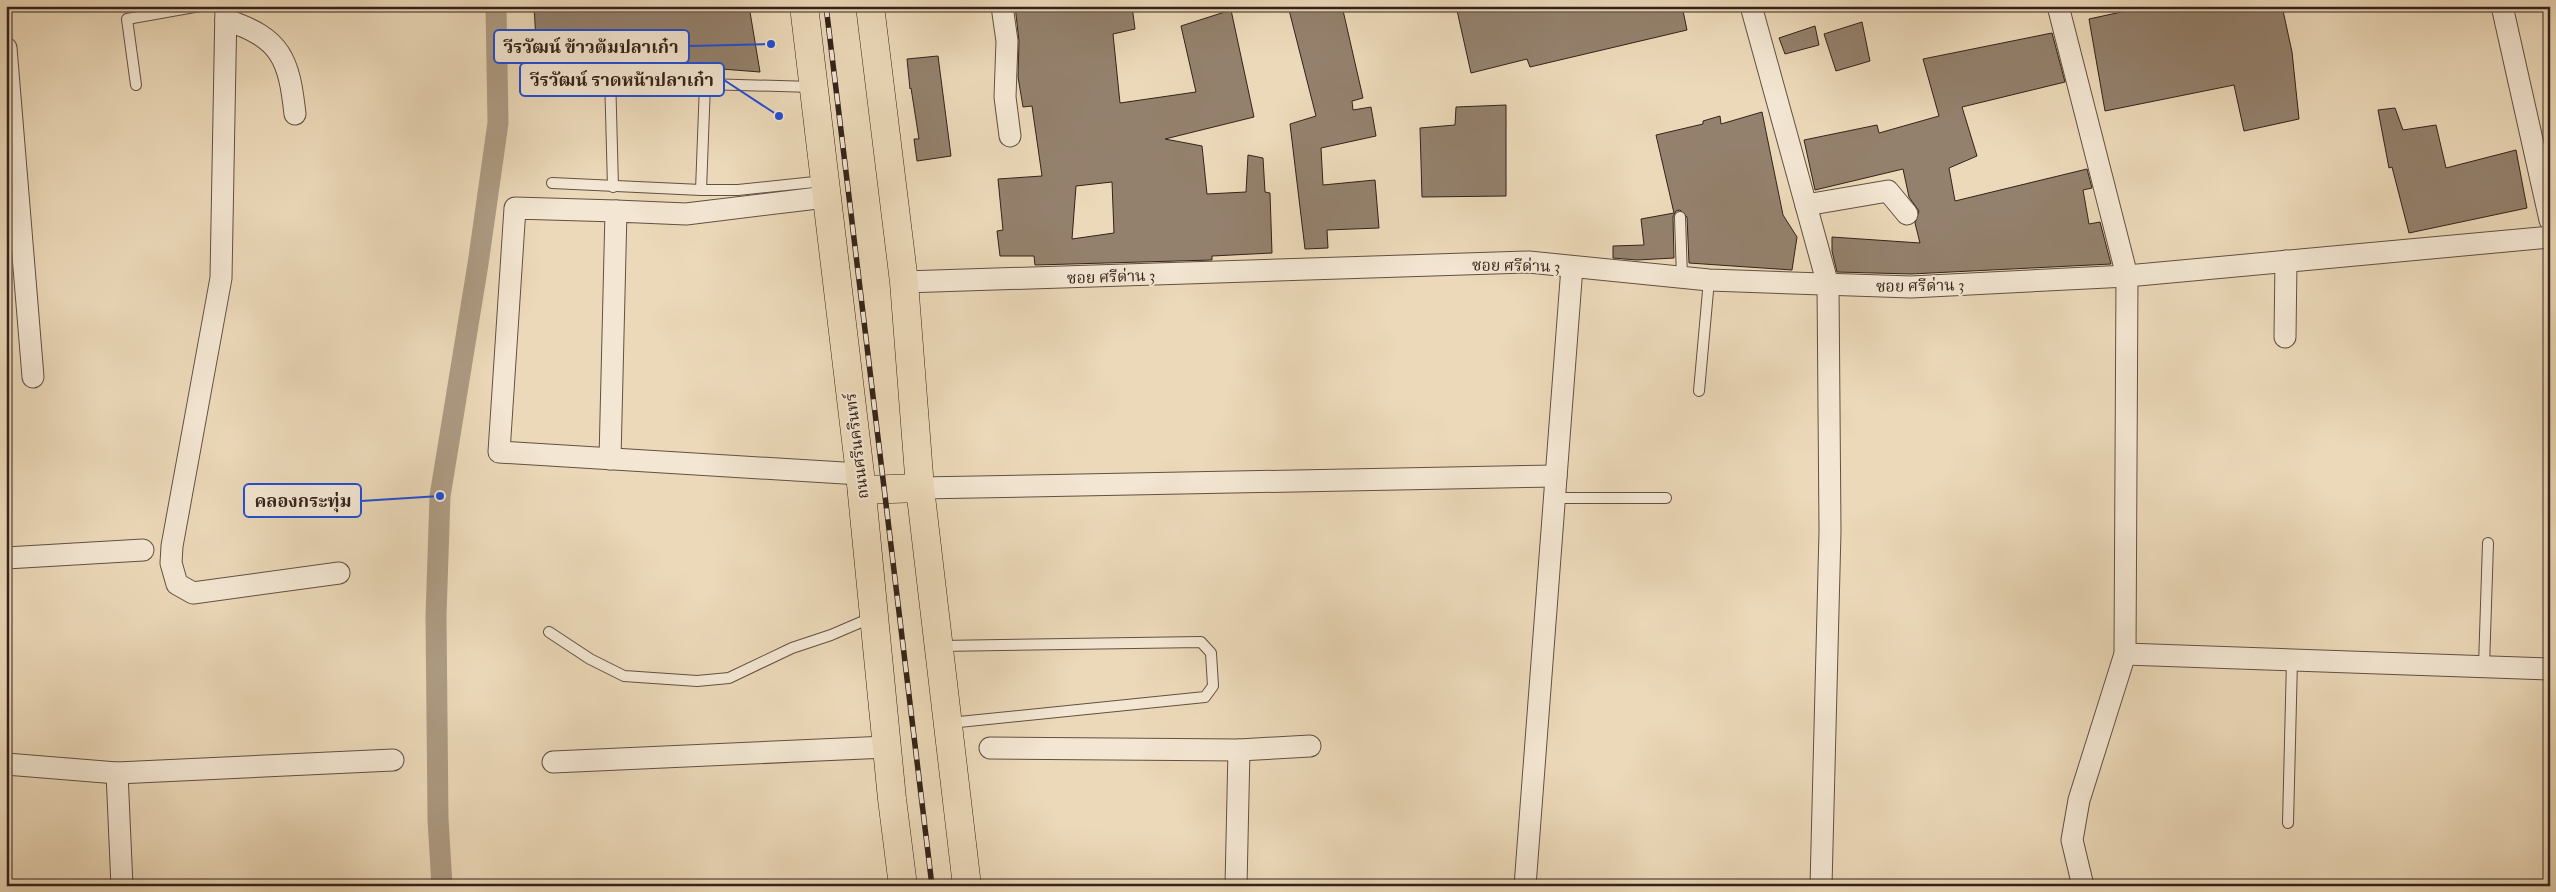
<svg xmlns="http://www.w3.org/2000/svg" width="2556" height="892" font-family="'IM FELL Double Pica','Noto Serif Thai',serif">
  <rect width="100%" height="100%" fill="#ecd9b9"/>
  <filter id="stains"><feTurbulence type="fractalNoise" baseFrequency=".004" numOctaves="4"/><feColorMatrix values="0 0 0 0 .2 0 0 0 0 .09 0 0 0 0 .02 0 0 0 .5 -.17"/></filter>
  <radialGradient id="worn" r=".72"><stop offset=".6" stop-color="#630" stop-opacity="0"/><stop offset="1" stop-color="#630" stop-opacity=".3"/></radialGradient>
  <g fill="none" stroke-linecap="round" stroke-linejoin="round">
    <polyline stroke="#ad9b83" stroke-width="21" points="442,886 438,819 436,616 440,496 478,264 498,123 496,6"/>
  </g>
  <g fill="#94816d" stroke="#34221a" fill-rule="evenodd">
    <polygon points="534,6 642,11 642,6 749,6 760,72 645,63 644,49 536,40"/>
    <path d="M1015,6H1132L1135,29L1113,34L1120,103L1196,92L1181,26L1231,10L1254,117L1165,139L1202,146L1207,194L1246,192L1248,155L1263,158L1265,192L1270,193L1272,253L1212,256V260L1035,265L1034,256H1000L997,231L1003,230L998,179L1042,176L1032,106L1023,107L1018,77L1019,41ZM1112,182L1114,233L1072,239L1076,186Z"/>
    <polygon points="1288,6 1342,6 1363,98 1352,101 1353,110 1371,107 1376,136 1321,148 1323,185 1375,180 1379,228 1327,230 1328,248 1305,249 1290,124 1316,116"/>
    <polygon points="1456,6 1682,6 1687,30 1530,67 1527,59 1471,73"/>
    <polygon points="2149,6 2282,6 2292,52 2299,119 2244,131 2234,85 2105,111 2089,19"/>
    <polygon points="1862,22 1870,61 1836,71 1824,34"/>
    <polygon points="1815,26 1819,45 1785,54 1779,38"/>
    <polygon points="2052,33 2065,82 1962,107 1977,156 1949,168 1955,201 2087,169 2092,188 2083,190 2089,224 2100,222 2111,264 1911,274 1837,272 1832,251 1832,237 1920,243 1915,223 1919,211 1909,197 1903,169 1815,190 1804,140 1877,125 1879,133 1939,116 1923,59"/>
    <polygon points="938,56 951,156 917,161 914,139 919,139 911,88 910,89 907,59"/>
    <polygon points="1506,105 1506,196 1422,197 1420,128 1455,125 1456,107"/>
    <polygon points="2395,108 2403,130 2436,125 2446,168 2516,150 2527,208 2409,233 2392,167 2389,168 2378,110"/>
    <polygon points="1762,112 1783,215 1797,237 1792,270 1689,263 1687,217 1680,210 1676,211 1673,217 1674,258 1637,260 1613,258 1613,246 1644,245 1641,219 1674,213 1656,135 1703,124 1703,121 1720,116 1721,124"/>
  </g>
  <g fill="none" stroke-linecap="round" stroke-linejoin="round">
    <defs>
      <g id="lane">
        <polyline points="536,66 705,84 813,87"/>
        <polyline points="610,74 613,187"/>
        <polyline points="136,85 127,19 200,6"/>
        <polyline points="552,183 701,190 738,190 824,181"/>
        <polyline points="701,190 705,84"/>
        <polyline points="1680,217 1682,278"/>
        <polyline points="1699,391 1709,280"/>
        <polyline points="1554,498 1666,498"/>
        <polyline points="549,632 590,659 624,676 697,681 729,678 792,648 831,635 873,617"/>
        <polyline points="940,646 1201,642 1211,653 1213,686 1205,697 949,723"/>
        <polyline points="2484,666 2488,543"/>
        <polyline points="2288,823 2292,660"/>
      </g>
      <g id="street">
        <polyline points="226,6 221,278 172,546 171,563 177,584 193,593 339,573"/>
        <polyline points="1002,6 1007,41 1005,97 1010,136"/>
        <polyline points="1751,6 1828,285 1830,531 1821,886"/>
        <polyline points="2058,6 2127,276 2125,654 2079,800 2072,840 2083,886"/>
        <polyline points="2502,6 2550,220"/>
        <path d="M226,20C282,38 289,60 295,114"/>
        <polyline points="6,48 33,377"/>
        <polyline points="1806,205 1888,191 1907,214"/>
        <polyline points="616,211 515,208 499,452 860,474"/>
        <polyline points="904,282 1529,262 1709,280 1911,287 2127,276 2550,237"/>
        <polyline points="2285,337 2286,261"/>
        <polyline points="610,459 616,211 686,214 826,197"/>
        <polyline points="920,488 1556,476"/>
        <polyline points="6,558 143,550"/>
        <polyline points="2125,654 2550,669"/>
        <polyline points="990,748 1239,750 1310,746"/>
        <polyline points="553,762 887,747"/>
        <polyline points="6,764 117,773 393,760"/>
        <polyline points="117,773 122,886"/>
        <polyline points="1236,886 1239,750"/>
        <polyline points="1525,886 1572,267"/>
      </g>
      <g id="primary">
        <polyline points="804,6 860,474 892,799 903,886"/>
        <polyline points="870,6 904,282 920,488 967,886"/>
        <polyline points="862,490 920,488"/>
      </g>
    </defs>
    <use href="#lane" stroke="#625042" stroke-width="12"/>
    <use href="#street" stroke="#625042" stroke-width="23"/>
    <use href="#primary" stroke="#34221a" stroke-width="29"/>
    <use href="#lane" stroke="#f3e6d2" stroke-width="10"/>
    <use href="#street" stroke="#f3e6d2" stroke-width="21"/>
    <use href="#primary" stroke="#ecd9b9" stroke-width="28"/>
    <defs>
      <polyline id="rail" points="826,6 932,886"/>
    </defs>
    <use href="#rail" stroke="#34221a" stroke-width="5.5"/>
    <use href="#rail" stroke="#f3e6d2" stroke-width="4" stroke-dasharray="11" stroke-linecap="butt"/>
  </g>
  <g text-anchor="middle" stroke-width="4" stroke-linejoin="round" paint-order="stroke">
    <g font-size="16" fill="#34221a" stroke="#f3e6d2">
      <text transform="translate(1516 265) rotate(1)" y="6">ซอย ศรีด่าน 3</text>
      <text transform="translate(1111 276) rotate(-2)" y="6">ซอย ศรีด่าน 3</text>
      <text transform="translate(1920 285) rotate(-1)" y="6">ซอย ศรีด่าน 3</text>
      <text transform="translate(856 446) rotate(-97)" y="6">ถนนศรีนครินทร์</text>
    </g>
  </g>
  <path fill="none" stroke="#1d4ed8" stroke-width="2" d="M771 44L689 46M779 116L724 80M440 496L361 501"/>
  <g fill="#1d4ed8" stroke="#f3e6d2" stroke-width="2">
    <circle cx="771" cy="44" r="5"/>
    <circle cx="779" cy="116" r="5"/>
    <circle cx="440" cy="496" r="5"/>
  </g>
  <g fill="#f3e6d2" stroke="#1d4ed8" stroke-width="2">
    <rect x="494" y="30" width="195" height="33" rx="5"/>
    <rect x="520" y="63" width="204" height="33" rx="5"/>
    <rect x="244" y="484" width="117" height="33" rx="5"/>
  </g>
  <g font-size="18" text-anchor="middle" font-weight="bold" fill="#34221a">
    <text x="591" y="53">วีรวัฒน์ ข้าวต้มปลาเก๋า</text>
    <text x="622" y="86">วีรวัฒน์ ราดหน้าปลาเก๋า</text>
    <text x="303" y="507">คลองกระทุ่ม</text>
  </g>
  <rect width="2556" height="892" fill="none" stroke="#ecd9b9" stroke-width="25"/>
  <rect x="8" y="8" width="2541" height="877" fill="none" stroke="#34221a" stroke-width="2.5"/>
  <rect x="12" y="12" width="2531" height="867" fill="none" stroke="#34221a"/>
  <rect width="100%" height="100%" filter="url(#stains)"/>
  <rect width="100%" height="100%" fill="url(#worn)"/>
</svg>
